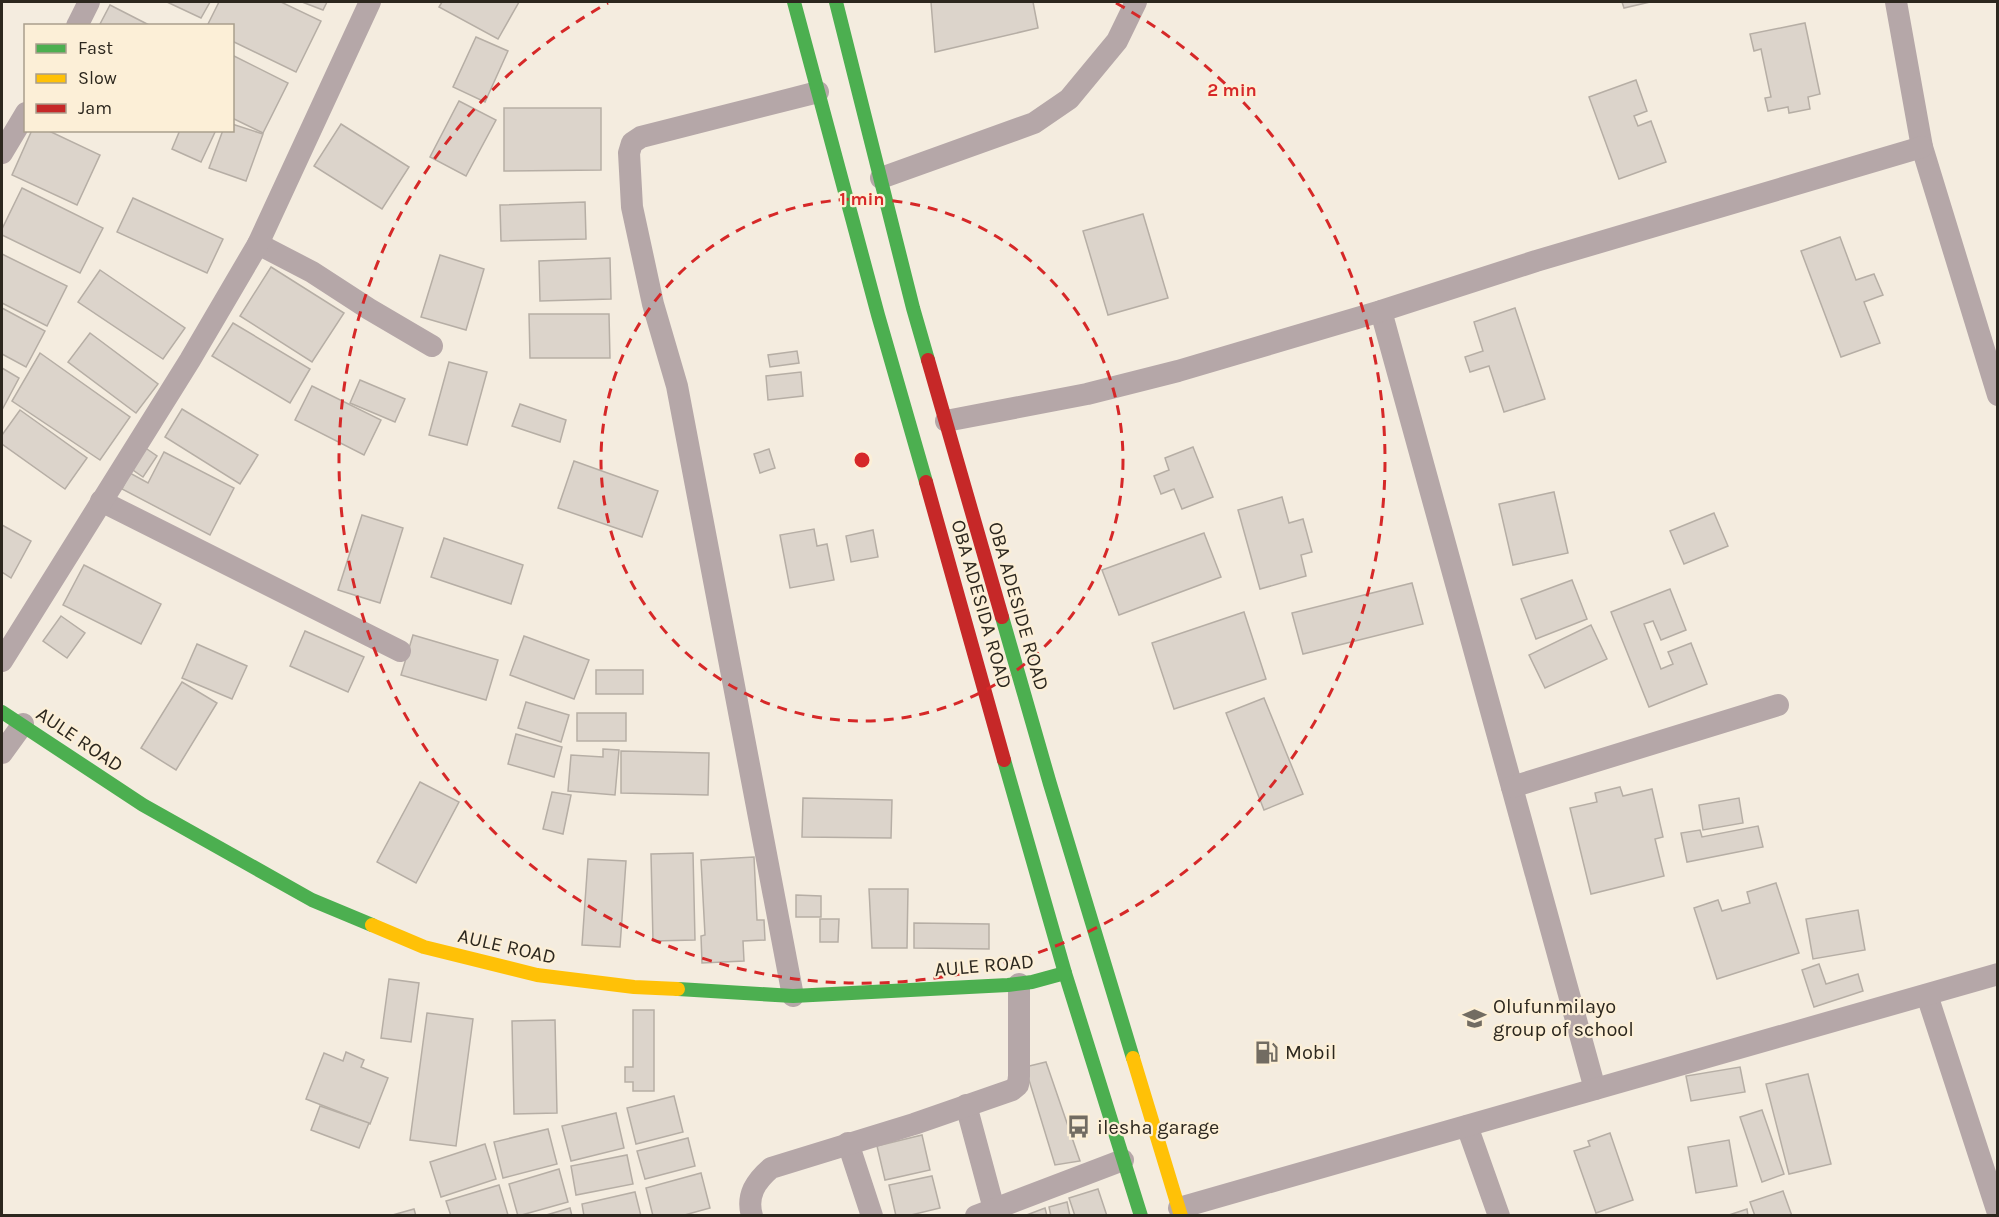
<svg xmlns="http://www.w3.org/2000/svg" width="1999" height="1217" font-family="Karla,sans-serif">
  <rect width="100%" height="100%" fill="#f4ecdf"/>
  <g fill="#dcd4cb" stroke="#b6aea5" stroke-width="1.5">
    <polygon points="167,2 210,2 201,18"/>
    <polygon points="219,2 281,2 321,21 296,72 232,41 232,26 207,26"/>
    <polygon points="302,2 327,2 323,10"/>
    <polygon points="442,2 519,2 498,39 439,7"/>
    <polygon points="931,2 1033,2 1038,28 935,52"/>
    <polygon points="1622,2 1650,2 1624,8"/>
    <polygon points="110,5 151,26 99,26"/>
    <polygon points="1805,23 1820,94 1808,97 1810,109 1789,113 1788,107 1768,111 1765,98 1771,97 1761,49 1754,51 1750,34"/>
    <polygon points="476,37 508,51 485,102 453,87"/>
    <polygon points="232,55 288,83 263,133 232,118"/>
    <polygon points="1636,80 1647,111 1634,116 1638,126 1651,121 1666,162 1619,179 1589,97"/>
    <polygon points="459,101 496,120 466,176 430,157"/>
    <polygon points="504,108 601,108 601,170 504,171"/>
    <polygon points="232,124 263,134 246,181 209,168 223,130 232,130"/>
    <polygon points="341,124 409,167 382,209 314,166"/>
    <polygon points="32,130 47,130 100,155 77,205 12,175"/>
    <polygon points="180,130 216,130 201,162 172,149"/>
    <polygon points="22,188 103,228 80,273 2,235 2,229"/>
    <polygon points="133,198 223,239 207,273 117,232"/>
    <polygon points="585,202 586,239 501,241 500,205"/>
    <polygon points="1143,214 1168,298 1108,315 1083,231"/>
    <polygon points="1840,237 1856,280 1874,274 1883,295 1864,302 1880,343 1841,357 1801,251"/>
    <polygon points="2,254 67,286 47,326 2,303"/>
    <polygon points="440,255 484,269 466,330 421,317"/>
    <polygon points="610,258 611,299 540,301 539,261"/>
    <polygon points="271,267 344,313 312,362 240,316"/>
    <polygon points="100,270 185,328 163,359 78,302"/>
    <polygon points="2,308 45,331 26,367 2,354"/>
    <polygon points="1515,308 1545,399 1504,412 1489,366 1470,372 1465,357 1483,351 1474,322"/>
    <polygon points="529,314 609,314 610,358 530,358"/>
    <polygon points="233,323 310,369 290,403 212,356"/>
    <polygon points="90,333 158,384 136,413 68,362"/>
    <polygon points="797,351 799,363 770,367 768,355"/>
    <polygon points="40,353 130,417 100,460 12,401"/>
    <polygon points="449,362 487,372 467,445 429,435"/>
    <polygon points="2,368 19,378 2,410"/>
    <polygon points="801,372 803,396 768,400 766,376"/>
    <polygon points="360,380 405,399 395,422 350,403"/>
    <polygon points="312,386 381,420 364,455 295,420"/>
    <polygon points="520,404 566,420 560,442 512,426"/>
    <polygon points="182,409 258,455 240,484 165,437"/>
    <polygon points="20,410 87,458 65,489 2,444 2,435"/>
    <polygon points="144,447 157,456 143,477 130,468"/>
    <polygon points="1193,447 1213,497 1182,509 1174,489 1161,494 1154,476 1169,470 1165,458"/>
    <polygon points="769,449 775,468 760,473 754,454"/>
    <polygon points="164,452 234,488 210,535 122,489 130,473 148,483"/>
    <polygon points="574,461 658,491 642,537 558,508"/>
    <polygon points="1554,492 1568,553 1513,565 1499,504"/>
    <polygon points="1282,497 1289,523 1303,519 1312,552 1301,555 1306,576 1260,589 1238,510"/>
    <polygon points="1714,513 1728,546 1684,564 1670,531"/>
    <polygon points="362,515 403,528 380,603 338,590"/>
    <polygon points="2,525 31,541 11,578 2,572"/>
    <polygon points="814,529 817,546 827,544 834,580 790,588 780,535"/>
    <polygon points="873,530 878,557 851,562 846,536"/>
    <polygon points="1204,533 1221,577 1119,615 1102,570"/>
    <polygon points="444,538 523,565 511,604 431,577"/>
    <polygon points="84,565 161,604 141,644 63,605"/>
    <polygon points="1572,580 1587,619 1536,639 1521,599"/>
    <polygon points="1412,583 1423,624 1303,654 1292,613"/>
    <polygon points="1670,589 1686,630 1661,640 1653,621 1644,624 1661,669 1673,664 1668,652 1691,643 1707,684 1649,707 1611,612"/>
    <polygon points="1244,612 1266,679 1174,709 1152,643"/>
    <polygon points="61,616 85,633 67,658 43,641"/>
    <polygon points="1591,625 1607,659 1545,688 1529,655"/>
    <polygon points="305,631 364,657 348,692 290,666"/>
    <polygon points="413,635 498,660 486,700 401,675"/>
    <polygon points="524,636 589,660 574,699 510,675"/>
    <polygon points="197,644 247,666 232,699 182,678"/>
    <rect x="596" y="670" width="47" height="24"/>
    <polygon points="182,682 217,703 176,770 141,748"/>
    <polygon points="1264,698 1303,794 1264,810 1226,713"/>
    <polygon points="526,702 569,715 561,742 518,728"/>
    <rect x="577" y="713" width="49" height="28"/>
    <polygon points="516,734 562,747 554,777 508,764"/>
    <polygon points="603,749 619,750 615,795 568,791 571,755 603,757"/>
    <polygon points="621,751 709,753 708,795 621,793"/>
    <polygon points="420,782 459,802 416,883 377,862"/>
    <polygon points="1620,787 1623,796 1652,789 1663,837 1655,839 1664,876 1591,894 1570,808 1597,802 1595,793"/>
    <polygon points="552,792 571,795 563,834 543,829"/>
    <polygon points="803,798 892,800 891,838 802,837"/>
    <polygon points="1739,798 1743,823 1703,830 1699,805"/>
    <polygon points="1758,826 1763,847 1687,862 1681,833 1700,830 1702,837"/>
    <polygon points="693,853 695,940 653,941 651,854"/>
    <polygon points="754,857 757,920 764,920 765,940 743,941 744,961 702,963 701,936 705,935 701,860"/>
    <polygon points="588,859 626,861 620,947 582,945"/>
    <polygon points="1776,883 1799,953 1717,979 1694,908 1718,900 1722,911 1750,903 1747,892"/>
    <polygon points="869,889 908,889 907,948 872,948"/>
    <polygon points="796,895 821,896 821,917 796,917"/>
    <polygon points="1858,910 1865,950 1813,959 1806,919"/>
    <polygon points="820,919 839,919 838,942 820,942"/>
    <polygon points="914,923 989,924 989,949 914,948"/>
    <polygon points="1819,964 1826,984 1858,974 1863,991 1814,1007 1802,970"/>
    <polygon points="389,979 419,983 411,1042 381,1038"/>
    <polygon points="633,1010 654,1010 654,1091 633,1091 633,1082 625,1082 625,1067 633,1067"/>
    <polygon points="427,1013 473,1019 456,1146 410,1140"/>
    <polygon points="555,1020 557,1113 514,1114 512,1021"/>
    <polygon points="346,1052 364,1060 361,1067 388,1078 370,1124 306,1099 324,1053 343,1061"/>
    <polygon points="1046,1062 1080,1161 1055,1165 1025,1067"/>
    <polygon points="1740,1067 1745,1092 1691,1101 1686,1076"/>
    <polygon points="1808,1074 1831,1164 1789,1174 1766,1084"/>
    <polygon points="674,1096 683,1132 636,1144 627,1108"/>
    <polygon points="320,1106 369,1123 359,1148 311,1130"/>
    <polygon points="1762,1110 1784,1174 1762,1182 1740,1117"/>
    <polygon points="616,1113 624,1148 571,1161 562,1126"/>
    <polygon points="548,1129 557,1164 503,1178 494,1142"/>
    <polygon points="1610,1133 1633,1200 1596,1213 1574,1151 1590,1146 1588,1141"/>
    <polygon points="922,1135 930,1170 885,1180 877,1146"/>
    <polygon points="688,1138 695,1166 645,1179 637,1151"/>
    <polygon points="1729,1140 1737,1186 1696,1193 1688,1147"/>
    <polygon points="485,1144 496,1179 441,1197 430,1162"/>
    <polygon points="627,1155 633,1184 576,1195 571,1166"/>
    <polygon points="559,1169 568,1202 518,1216 509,1184"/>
    <polygon points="701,1173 710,1208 681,1216 653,1216 646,1188"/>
    <polygon points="932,1176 940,1208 907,1216 896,1216 889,1185"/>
    <polygon points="499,1185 508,1215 451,1216 446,1201"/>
    <polygon points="1098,1189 1107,1216 1075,1216 1069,1198"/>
    <polygon points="1783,1191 1792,1216 1755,1216 1750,1202"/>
    <polygon points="635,1192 641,1216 584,1216 582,1204"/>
    <polygon points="1067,1202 1070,1216 1051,1216 1049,1207"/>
    <polygon points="570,1208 572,1216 543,1216"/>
    <polygon points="1045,1208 1047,1216 1024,1216"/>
    <polygon points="414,1209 416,1216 389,1216"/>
    <polygon points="1747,1209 1748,1216 1726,1216"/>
  </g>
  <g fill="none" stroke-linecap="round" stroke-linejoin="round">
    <g stroke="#b5a7a8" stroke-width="22">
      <polyline points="1896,2 1922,147 1998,395"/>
      <polyline points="77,26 89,2"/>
      <polyline points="2,153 26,113"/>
      <polyline points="881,178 1034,123 1069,99 1117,41 1136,2"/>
      <polyline points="258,244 312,272 369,309 432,346"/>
      <polyline points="1381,311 1595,1089"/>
      <polyline points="946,421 1087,394 1178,371 1381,311 1536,261 1922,147"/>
      <polyline points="101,501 400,651"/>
      <polyline points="2,661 190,360 258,244 370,2"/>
      <polyline points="2,753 23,724"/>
      <polyline points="1512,787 1778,705"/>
      <polyline points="1927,995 1998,1213"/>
      <polyline points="793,996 677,386 653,304 632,207 629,153 632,143 641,137 818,92"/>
      <polyline points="966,1105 994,1209"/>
      <polyline points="1467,1126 1499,1216"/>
      <polyline points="848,1143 872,1216"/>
      <polyline points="1179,1208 1998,974"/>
      <path d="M752,1216C746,1195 756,1181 771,1168L914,1124L1012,1090L1018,1085L1019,1076V984"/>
      <polyline points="976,1216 1123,1160"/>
    </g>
    <g stroke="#4caf50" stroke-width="14">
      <polyline points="794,2 878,315 926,482"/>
      <polyline points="836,2 913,308 928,360"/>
      <polyline points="1002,617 1050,784 1133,1058"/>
      <polyline points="2,712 143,805 312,900 372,925"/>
      <polyline points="1004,760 1065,973 1141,1216"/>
      <polyline points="678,989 793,996 1008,985 1032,982 1065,973"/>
    </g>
    <g stroke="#ffc107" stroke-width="14">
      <polyline points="372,925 424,947 537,975 634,987 678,989"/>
      <polyline points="1133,1058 1181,1216"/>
    </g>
    <g stroke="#c62828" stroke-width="14">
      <polyline points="928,360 1002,617"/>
      <polyline points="926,482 1004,760"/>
    </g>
  </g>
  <g fill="none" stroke="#d62828" stroke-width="3" stroke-dasharray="10 8">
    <circle cx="862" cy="460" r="261"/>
    <path d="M1116 3A523 523 0 1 1 608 3"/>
  </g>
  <defs>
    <symbol id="school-bare" viewBox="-9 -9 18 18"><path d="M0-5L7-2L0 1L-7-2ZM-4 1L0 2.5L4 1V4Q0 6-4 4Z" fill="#726c62" stroke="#fcefd7" stroke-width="2.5" paint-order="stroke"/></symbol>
    <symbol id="fuel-bare" viewBox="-9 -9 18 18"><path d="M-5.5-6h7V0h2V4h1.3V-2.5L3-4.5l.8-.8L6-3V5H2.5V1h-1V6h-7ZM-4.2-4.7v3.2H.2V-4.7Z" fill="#726c62" stroke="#fcefd7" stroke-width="2.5" paint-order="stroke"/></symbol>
    <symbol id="bus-bare" viewBox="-9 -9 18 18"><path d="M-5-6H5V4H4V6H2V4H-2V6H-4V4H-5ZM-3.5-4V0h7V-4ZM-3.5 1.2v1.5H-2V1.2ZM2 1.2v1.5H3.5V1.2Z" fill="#726c62" stroke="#fcefd7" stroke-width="2.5" paint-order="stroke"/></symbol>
  </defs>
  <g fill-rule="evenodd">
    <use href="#school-bare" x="1458" y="1002" width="33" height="33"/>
    <use href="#fuel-bare" x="1250" y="1036" width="33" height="33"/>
    <use href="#bus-bare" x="1062" y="1110" width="33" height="33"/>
  </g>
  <g text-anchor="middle" stroke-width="4.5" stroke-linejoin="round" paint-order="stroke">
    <g font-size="20" fill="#2c271e" stroke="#fcefd7">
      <text transform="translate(982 604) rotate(74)" y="7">OBA ADESIDA ROAD</text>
      <text transform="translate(1019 606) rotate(74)" y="7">OBA ADESIDE ROAD</text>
      <text transform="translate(80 739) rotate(34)" y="7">AULE ROAD</text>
      <text transform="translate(507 946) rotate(13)" y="7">AULE ROAD</text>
      <text transform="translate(984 965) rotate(-5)" y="7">AULE ROAD</text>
    </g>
    <g font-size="20" fill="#2c271e" stroke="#fcefd7" text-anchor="start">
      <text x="1493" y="1013">Olufunmilayo<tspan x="1493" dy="23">group of school</tspan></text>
      <text x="1285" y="1059">Mobil</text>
      <text x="1097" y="1134">ilesha garage</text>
    </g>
  </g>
  <circle cx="862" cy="460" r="9" fill="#d62828" stroke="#fcefd7" stroke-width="3"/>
  <g font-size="18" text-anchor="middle" font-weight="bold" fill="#d62828" stroke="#fcefd7" stroke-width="4.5" stroke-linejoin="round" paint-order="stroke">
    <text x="1232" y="96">2 min</text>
    <text x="862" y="205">1 min</text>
  </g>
  <rect width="1999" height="1217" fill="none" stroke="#2c271e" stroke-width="6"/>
  <rect x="24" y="24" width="210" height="108" fill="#fcefd7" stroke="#a99f8d" stroke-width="1.5"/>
  <rect x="36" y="44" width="30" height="9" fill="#4caf50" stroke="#a99f8d" stroke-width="1.5"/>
  <text x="78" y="54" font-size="18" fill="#2c271e">Fast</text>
  <rect x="36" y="74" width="30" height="9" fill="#ffc107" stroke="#a99f8d" stroke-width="1.5"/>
  <text x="78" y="84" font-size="18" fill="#2c271e">Slow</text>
  <rect x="36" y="104" width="30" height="9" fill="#c62828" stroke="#a99f8d" stroke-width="1.5"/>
  <text x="78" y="114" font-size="18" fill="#2c271e">Jam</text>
</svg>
